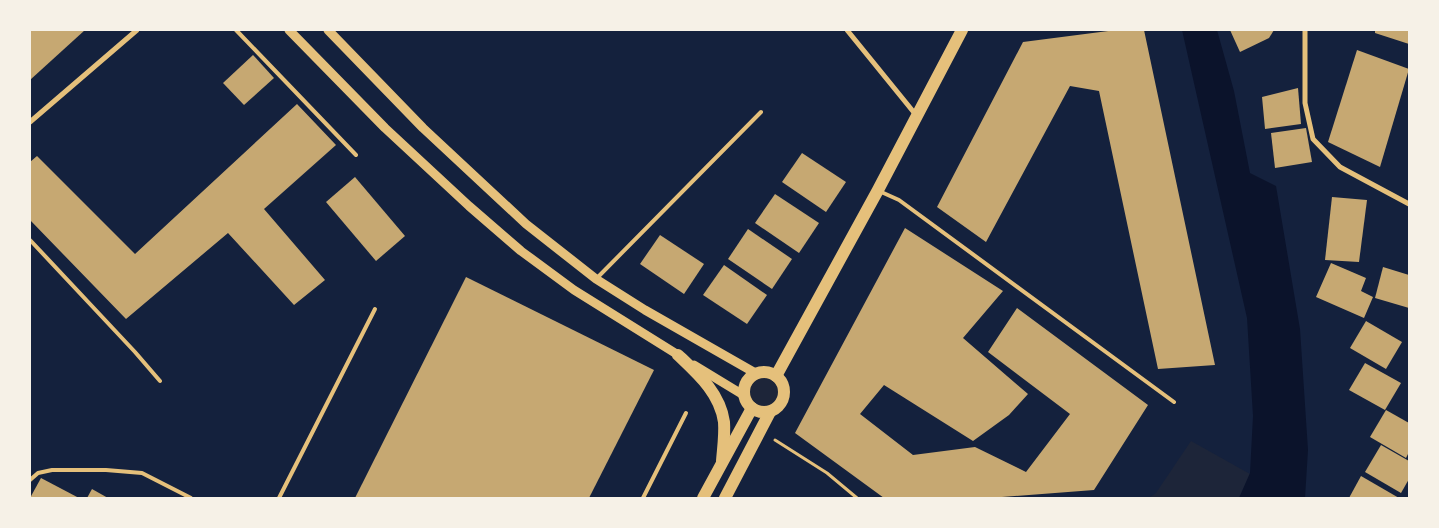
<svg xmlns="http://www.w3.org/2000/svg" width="1439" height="528" font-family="'Times New Roman',serif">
  <rect width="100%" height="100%" fill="#14213d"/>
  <g fill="#1d2539">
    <circle cx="764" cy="393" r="17"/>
    <polygon points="1191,441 1250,474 1239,498 1149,498 1156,493"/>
  </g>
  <polygon fill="#0b132b" points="1182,30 1217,30 1234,91 1250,173 1276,186 1300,329 1308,450 1305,498 1239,498 1250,473 1253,416 1247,318"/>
  <g fill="#c6a872">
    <polygon points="30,30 85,30 30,80"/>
    <polygon points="1116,30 1144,30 1215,365 1158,369 1099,91 1070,86 986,242 937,207 1023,42"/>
    <polygon points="1230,30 1274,30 1269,38 1240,52"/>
    <polygon points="1375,30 1409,30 1409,44 1375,33"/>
    <polygon points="1357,50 1409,69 1380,167 1328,142"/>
    <polygon points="253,55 274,78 244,105 223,83"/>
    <polygon points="1298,88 1301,124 1265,129 1262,97"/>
    <polygon points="297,104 336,145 264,209 325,280 294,305 228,233 126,319 30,220 30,162 37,156 135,254"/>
    <polygon points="1306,128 1312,162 1275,168 1271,133"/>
    <polygon points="802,153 846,182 826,212 782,182"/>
    <polygon points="355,177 405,236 376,261 326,202"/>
    <polygon points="775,194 819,223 799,253 755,223"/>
    <polygon points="1332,197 1367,200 1359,262 1325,260"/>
    <polygon points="905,228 1003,291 963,338 1028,394 1009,415 973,441 884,385 860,414 913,455 975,447 1026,472 1070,414 988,352 1017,308 1148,405 1094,490 989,498 884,498 795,433"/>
    <polygon points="748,229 792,259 772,289 728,259"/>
    <polygon points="660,235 704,264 684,294 640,264"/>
    <polygon points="1331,263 1366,278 1361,291 1373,297 1364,318 1316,297"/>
    <polygon points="724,265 767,295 747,324 703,295"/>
    <polygon points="1383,267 1409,275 1409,308 1375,298"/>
    <polygon points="466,277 654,370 589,498 355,498"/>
    <polygon points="1366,321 1402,342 1386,369 1350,348"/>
    <polygon points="1365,363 1401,383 1385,410 1349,390"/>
    <polygon points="1386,410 1409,423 1409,452 1406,458 1370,437"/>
    <polygon points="1381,445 1409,461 1409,479 1401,493 1365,472"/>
    <polygon points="1361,476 1399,498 1349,498"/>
    <polygon points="41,478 79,498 30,498"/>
    <polygon points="92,489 108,498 87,498"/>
  </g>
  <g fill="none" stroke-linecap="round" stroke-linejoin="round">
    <polyline stroke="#e5c07b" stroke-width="3" points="775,440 827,473 857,498"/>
    <g stroke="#e5c07b" stroke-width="4">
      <polyline points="236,30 356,155"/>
      <polyline points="879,191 899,200 1174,402"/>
      <polyline points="30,240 135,352 160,381"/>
      <polyline points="596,279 761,112"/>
      <polyline points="30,480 38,473 52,470 106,470 142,473 191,498"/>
      <polyline points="279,498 375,309"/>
      <polyline points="643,498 686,413"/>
    </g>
    <g stroke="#e5c07b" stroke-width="5">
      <polyline points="847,30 916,115"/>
      <polyline points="1305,30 1305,103 1313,139 1340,167 1409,204"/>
      <polyline points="30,122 137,30"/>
    </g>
    <g stroke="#e5c07b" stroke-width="9">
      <polyline points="289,30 385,128 469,206 521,251 574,290 683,358"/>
      <polyline points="328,30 423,128 526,224 596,279 645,310 757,374"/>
      <polyline points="694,365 745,396"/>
    </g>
    <g stroke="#e5c07b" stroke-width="12">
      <path d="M678,355C698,374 720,393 724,422C725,435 723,448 722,461"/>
      <circle cx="764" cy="392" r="20"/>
      <polyline points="776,376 878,190 962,30"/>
      <polyline points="703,498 752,408"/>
      <polyline points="725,498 770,412"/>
    </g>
  </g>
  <rect width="1439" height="528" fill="none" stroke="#f6f1e7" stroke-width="62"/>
</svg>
